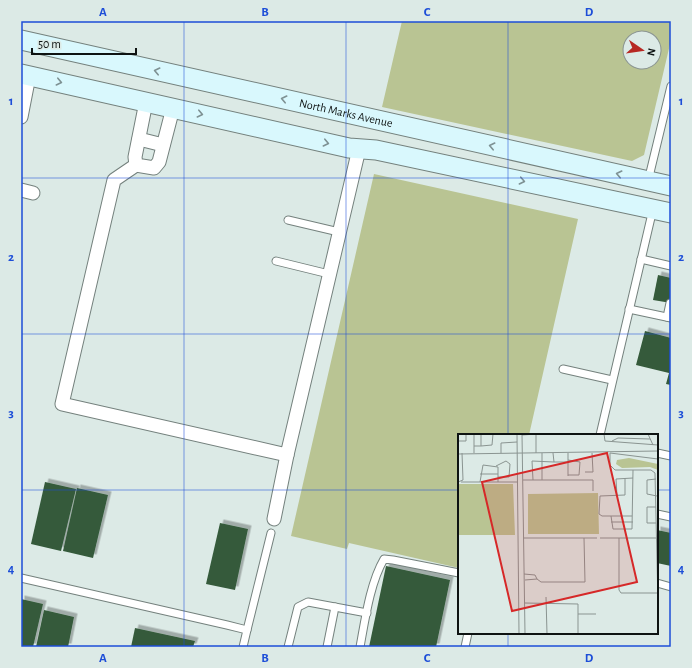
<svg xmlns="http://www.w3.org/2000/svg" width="692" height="668" font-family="'Alegreya Sans',sans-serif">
  <defs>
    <filter id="shadow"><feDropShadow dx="3.5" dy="-3.5" stdDeviation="0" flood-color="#0004"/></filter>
  </defs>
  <rect width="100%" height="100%" fill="#dceae6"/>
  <g fill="#b9c493" fill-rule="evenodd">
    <path d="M402,21H671V40L644,155L632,161L382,107ZM630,38H654V62H630Z"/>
    <polygon points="374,174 578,219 529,435 459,435 459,568 349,543 347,549 291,536"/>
  </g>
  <g fill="#345a3a" filter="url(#shadow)">
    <polygon points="658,275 671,278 671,303 653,300"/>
    <polygon points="645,331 671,338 671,385 666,384 669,373 636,365"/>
    <polygon points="45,482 76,489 61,551 31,544"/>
    <polygon points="77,488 108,495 93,558 63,551"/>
    <polygon points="220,523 248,529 235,590 206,584"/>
    <polygon points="657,530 671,533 671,566 657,563"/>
    <polygon points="386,566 450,580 436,647 369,647"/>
    <polygon points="21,599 43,604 33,647 21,647"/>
    <polygon points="44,610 74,617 68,647 36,647"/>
    <polygon points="135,628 195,641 193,647 131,647"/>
  </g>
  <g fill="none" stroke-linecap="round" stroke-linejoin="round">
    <defs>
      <g id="lane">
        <polyline points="648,181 671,86"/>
        <polyline points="288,220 339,232"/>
        <polyline points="641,259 671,266"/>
        <polyline points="276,261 329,274"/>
        <polyline points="629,309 671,318"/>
        <polyline points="667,317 670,303"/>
        <polyline points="563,369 612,380"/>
        <polyline points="600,435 653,209"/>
        <polyline points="657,453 671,456"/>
        <polyline points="657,514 671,517"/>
        <polyline points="21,578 227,625 247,630 243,647"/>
        <polyline points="657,583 671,587"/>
        <polyline points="247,630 271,533"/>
        <polyline points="288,647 298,607 308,602 367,613"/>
        <polyline points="327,647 335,607"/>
        <path d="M360,647C365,620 370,583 384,559L393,560L459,573"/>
        <polyline points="465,647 468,633"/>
      </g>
      <g id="street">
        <polyline points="146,102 135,157 136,165 154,168 159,162 173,108"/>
        <polyline points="21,117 29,76"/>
        <polyline points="139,139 163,145"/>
        <polyline points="136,165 114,180 62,404 287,455 359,149"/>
        <polyline points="21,190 33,193"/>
        <polyline points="274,519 287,455"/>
      </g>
      <g id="secondary">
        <path id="s1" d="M21,40L671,186"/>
        <polyline points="21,74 349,148 376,150 671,213"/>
      </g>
    </defs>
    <use href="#lane" stroke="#74817d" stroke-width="9"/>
    <use href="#street" stroke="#74817d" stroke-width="15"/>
    <use href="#secondary" stroke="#74817d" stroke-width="21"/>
    <use href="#lane" stroke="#fff" stroke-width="7"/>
    <use href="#street" stroke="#fff" stroke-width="13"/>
    <use href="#secondary" stroke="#d9f8fd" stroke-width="19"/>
  </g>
  <defs><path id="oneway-chevron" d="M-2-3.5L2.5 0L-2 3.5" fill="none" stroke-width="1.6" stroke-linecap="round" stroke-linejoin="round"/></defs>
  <g stroke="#7e9193">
    <use href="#oneway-chevron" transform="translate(157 71) rotate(-167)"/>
    <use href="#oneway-chevron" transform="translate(59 82) rotate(13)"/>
    <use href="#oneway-chevron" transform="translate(284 99) rotate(-167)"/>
    <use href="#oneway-chevron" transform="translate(200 114) rotate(13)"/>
    <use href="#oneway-chevron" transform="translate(326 143) rotate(13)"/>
    <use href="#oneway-chevron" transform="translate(492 146) rotate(-167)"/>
    <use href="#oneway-chevron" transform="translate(619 174) rotate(-167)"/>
    <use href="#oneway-chevron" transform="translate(522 181) rotate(12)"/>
  </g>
  <path fill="none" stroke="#1d4ed8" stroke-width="1" stroke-opacity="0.55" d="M184,21V647M346,21V647M508,21V435M21,178H671M21,334H671M21,490H459M657,490H671M508,633V647"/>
  <g text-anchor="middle" stroke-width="4" stroke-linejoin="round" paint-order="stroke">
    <g font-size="12" fill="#0e1312" stroke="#dceae6">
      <text dy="4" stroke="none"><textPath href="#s1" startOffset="333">North Marks Avenue</textPath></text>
    </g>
  </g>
  <g transform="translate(458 434)">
    <rect width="200" height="200" fill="#dceae6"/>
    <path d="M171,24L200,30V36L192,33L164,34L158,30L159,26ZM0,50H55L57,101H0ZM140,59L141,100H70V60Z" fill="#b9c493"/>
    <path fill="none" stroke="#8a9491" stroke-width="1" d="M16,0V19M59,0L61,200M64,0L67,200M146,0L147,7L200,11M190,0L195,11M64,1L78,0M0,7H8V0M154,7L160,4L192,5M16,12H23V0M23,12L34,11L35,0M43,19V9L59,8M78,19V1M84,19V46M152,19V31L157,36H193L197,39L200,170M152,19L200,25M0,20L200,17M96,28H110V19M38,32L48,27L52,30L51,43H40M127,38H135L134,19M22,40H40M110,41H121L122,28L110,26M110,42V28M167,44V61L142,62L141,80L144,82H174M198,45L189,46V60L199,62M65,46H135V57M75,46L74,27L96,28L95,19M0,48L5,46L4,19M3,48H60M22,48L25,31L40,33V48M159,62L158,45L175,44M153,82L155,95H174L175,36M153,88H175M198,89H189V73H198M66,104H126L127,148H83L79,145M126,104H139M142,104H161M198,104H161V156L163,159H199M66,140L77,141L79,145L67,146M88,163L89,200M67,169L120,170V200M120,180H138"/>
    <path fill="#d62828" fill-opacity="0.15" stroke="#d62828" stroke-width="2" d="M149,19L179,148L54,177L24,48Z"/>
    <rect width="200" height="200" fill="none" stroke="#0e1312" stroke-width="2"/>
  </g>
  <rect width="692" height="668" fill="none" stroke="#dceae6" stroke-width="44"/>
  <g transform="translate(642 50) rotate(103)"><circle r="19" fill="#dceae6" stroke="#8a9491"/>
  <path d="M0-3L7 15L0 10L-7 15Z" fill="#b72823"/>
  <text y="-6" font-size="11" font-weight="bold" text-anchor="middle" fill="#0e1312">N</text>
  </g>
  <path d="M32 48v6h104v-6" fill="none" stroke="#0e1312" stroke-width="2"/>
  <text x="38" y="48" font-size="12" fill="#0e1312" stroke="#dceae6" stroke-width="3" paint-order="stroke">50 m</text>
  <rect x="22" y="22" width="648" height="624" fill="none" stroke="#1d4ed8" stroke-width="1.5"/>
  <g font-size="13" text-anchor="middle" font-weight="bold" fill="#1d4ed8">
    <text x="103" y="16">A</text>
    <text x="265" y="16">B</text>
    <text x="427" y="16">C</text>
    <text x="589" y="16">D</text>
    <text x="11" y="105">1</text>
    <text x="681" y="105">1</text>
    <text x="11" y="261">2</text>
    <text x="681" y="261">2</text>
    <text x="11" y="417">3</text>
    <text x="681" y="417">3</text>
    <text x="11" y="573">4</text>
    <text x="681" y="573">4</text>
    <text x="103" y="662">A</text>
    <text x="265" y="662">B</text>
    <text x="427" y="662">C</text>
    <text x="589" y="662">D</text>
  </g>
</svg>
